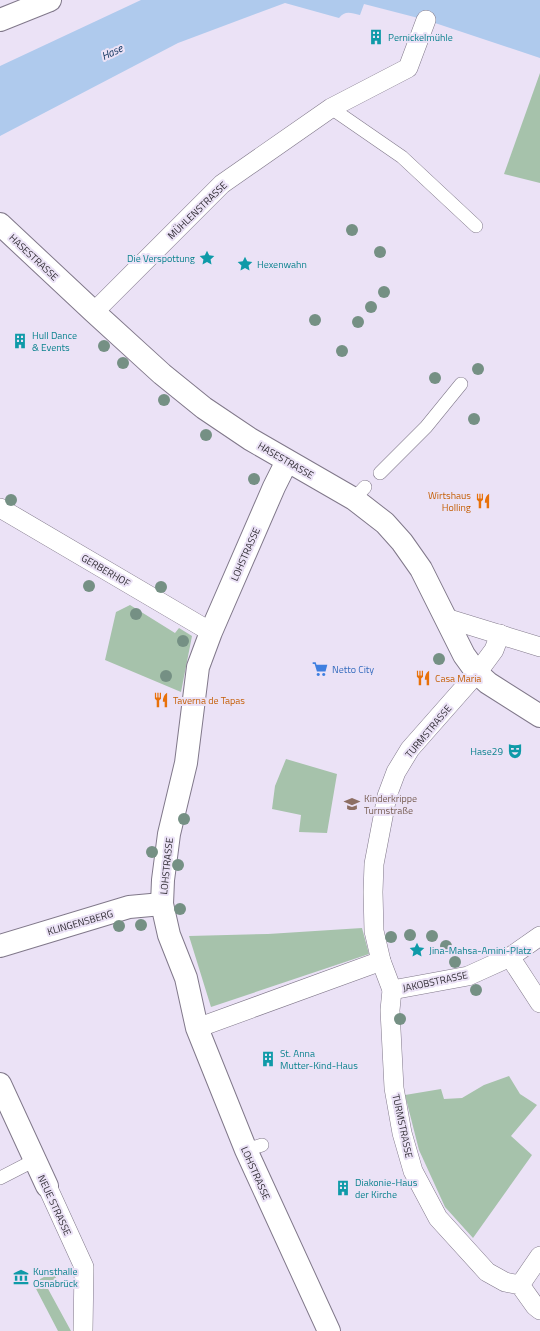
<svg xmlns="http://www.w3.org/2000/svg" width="540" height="1331" font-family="'Titillium Web',sans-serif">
  <rect width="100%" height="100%" fill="#ebe2f6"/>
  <g fill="#a6c2ab">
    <polygon points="540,73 540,183 504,174"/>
    <polygon points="130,605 175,633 179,628 192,636 181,692 105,660 116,612"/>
    <polygon points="286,759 337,774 327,833 299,832 301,815 272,809 275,786"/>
    <polygon points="362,928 369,954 211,1007 189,936 268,934"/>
    <polygon points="509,1076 520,1094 537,1105 511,1136 532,1155 473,1238 445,1207 419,1150 405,1095 441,1089 444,1099 462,1098 484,1085"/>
    <polygon points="53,1272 57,1280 47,1287 71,1331 58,1331 33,1283"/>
  </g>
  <path fill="#afcaed" d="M141,0H540V58L426,20L364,4L360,15C351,13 345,10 339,18L285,3L178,43L0,136V66Z"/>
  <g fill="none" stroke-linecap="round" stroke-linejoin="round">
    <defs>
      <g id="service">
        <polyline points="331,108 402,157 476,226"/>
        <polyline points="380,473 426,427 461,384"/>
        <polyline points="354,499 365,487"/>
        <polyline points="246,1150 262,1145"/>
        <polyline points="0,1178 35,1160"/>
      </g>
      <g id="pedestrian">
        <polyline points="94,312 222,184 331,108 408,68 426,20"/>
        <polyline points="0,508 211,632"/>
        <polyline points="446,618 540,647"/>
        <polyline points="500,634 494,650 477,673 410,749 396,772 387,796 374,864 373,892 374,931 381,961 392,990 390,1010 394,1088 402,1133 413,1171 438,1218 487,1272 505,1282 520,1285 535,1306 540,1310"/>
        <polyline points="510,957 540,1003"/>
        <polyline points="392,990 468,976 510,957 540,936"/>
        <polyline points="197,1028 381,961"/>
        <polyline points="47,1186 84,1267 83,1331"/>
        <polyline points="520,1285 540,1256"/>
      </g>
      <g id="minor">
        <polyline points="0,224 94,312 162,374 204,408 250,439 354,499 385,523 402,542 421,569 464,655 477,673 488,683 540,716"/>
        <polyline points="287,461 274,487 211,632 198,667 186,763 169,834 163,880 162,904 169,935 186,978 197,1028 246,1150 329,1331"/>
        <polyline points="0,946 129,907 162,904"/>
        <polyline points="0,1084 47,1186"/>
      </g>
      <polyline id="primary" points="0,20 50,0"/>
    </defs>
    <use href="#service" stroke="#80788a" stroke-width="14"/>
    <use href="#pedestrian" stroke="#80788a" stroke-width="20"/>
    <use href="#minor" stroke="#80788a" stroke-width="24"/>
    <use href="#primary" stroke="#80788a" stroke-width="24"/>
    <use href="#service" stroke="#fff" stroke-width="13"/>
    <use href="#pedestrian" stroke="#fff" stroke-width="19"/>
    <use href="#minor" stroke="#fff" stroke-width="22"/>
    <use href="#primary" stroke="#fff" stroke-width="22"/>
  </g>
  <g fill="#759084">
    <circle cx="352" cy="230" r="6"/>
    <circle cx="380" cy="252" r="6"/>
    <circle cx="384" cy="292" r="6"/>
    <circle cx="371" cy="307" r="6"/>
    <circle cx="315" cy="320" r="6"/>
    <circle cx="358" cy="322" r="6"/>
    <circle cx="104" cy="346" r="6"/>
    <circle cx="342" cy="351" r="6"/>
    <circle cx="123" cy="363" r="6"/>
    <circle cx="478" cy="369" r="6"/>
    <circle cx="435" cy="378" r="6"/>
    <circle cx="164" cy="400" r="6"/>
    <circle cx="474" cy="419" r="6"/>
    <circle cx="206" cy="435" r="6"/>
    <circle cx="254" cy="479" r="6"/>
    <circle cx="11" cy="500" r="6"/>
    <circle cx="89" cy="586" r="6"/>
    <circle cx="161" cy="587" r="6"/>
    <circle cx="136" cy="614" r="6"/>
    <circle cx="183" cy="641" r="6"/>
    <circle cx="439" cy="659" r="6"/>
    <circle cx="166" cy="676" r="6"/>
    <circle cx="184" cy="819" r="6"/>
    <circle cx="152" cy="852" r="6"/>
    <circle cx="178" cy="865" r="6"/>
    <circle cx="180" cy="909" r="6"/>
    <circle cx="141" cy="925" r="6"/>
    <circle cx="119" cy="926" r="6"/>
    <circle cx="410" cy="935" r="6"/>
    <circle cx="432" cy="936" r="6"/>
    <circle cx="391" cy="937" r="6"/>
    <circle cx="446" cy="946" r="6"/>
    <circle cx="455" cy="962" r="6"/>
    <circle cx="476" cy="990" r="6"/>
    <circle cx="400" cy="1019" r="6"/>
  </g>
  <defs>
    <symbol id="building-bare" viewBox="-9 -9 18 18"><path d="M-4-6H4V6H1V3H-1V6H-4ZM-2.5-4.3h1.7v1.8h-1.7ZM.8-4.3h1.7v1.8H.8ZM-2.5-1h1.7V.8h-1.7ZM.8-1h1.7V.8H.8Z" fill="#0f9aa8" stroke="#ebe2f6" stroke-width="2.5" paint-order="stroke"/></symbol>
    <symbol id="sight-bare" viewBox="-9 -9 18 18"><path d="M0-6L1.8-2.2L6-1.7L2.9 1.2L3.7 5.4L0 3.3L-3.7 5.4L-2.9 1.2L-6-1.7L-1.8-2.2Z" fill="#0f9aa8" stroke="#ebe2f6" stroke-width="2.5" paint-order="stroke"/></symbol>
    <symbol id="restaurant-bare" viewBox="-9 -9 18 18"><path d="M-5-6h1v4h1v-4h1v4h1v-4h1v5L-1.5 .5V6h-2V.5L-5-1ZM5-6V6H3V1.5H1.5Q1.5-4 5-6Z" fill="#e8710a" stroke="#ebe2f6" stroke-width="2.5" paint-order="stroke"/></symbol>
    <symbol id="supermarket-bare" viewBox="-9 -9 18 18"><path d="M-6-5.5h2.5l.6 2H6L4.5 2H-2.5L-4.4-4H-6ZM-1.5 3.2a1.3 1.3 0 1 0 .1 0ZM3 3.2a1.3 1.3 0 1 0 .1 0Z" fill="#3f7fe0" stroke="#ebe2f6" stroke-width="2.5" paint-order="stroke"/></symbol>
    <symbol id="theatre-bare" viewBox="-9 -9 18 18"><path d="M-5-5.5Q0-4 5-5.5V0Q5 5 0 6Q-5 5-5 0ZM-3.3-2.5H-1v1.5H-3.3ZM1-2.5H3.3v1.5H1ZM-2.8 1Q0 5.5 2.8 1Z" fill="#0f9aa8" stroke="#ebe2f6" stroke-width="2.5" paint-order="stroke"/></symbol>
    <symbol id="school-bare" viewBox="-9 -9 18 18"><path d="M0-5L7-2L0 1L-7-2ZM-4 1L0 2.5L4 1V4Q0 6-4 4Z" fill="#8d6e63" stroke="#ebe2f6" stroke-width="2.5" paint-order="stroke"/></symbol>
    <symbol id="museum-bare" viewBox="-9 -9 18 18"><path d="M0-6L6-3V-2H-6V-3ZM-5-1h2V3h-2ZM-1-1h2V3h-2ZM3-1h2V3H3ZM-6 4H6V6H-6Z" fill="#0f9aa8" stroke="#ebe2f6" stroke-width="2.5" paint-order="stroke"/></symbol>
  </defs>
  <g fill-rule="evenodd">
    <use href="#building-bare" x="365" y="26" width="22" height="22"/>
    <use href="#sight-bare" x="196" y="247" width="22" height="22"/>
    <use href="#sight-bare" x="234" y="253" width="22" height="22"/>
    <use href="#building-bare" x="9" y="330" width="22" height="22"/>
    <use href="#restaurant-bare" x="472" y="490" width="22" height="22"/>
    <use href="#supermarket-bare" x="309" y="658" width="22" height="22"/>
    <use href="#restaurant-bare" x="412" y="667" width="22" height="22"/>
    <use href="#restaurant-bare" x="150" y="689" width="22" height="22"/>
    <use href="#theatre-bare" x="504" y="740" width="22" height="22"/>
    <use href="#school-bare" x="341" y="793" width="22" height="22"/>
    <use href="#sight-bare" x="406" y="939" width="22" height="22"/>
    <use href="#building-bare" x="257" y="1048" width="22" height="22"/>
    <use href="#building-bare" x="332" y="1177" width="22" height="22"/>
    <use href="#museum-bare" x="10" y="1266" width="22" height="22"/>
  </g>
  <g text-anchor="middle" stroke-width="4" stroke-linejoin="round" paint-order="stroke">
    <g font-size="10" fill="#0d838f" stroke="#ebe2f6" text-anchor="start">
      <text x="388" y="41">Pernickelmühle</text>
      <text x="195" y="262" text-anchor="end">Die Verspottung</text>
      <text x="257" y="268">Hexenwahn</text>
      <text x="32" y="339">Hull Dance<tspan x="32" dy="12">&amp; Events</tspan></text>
      <text x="503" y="755" text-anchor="end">Hase29</text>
      <text x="429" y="954">Jina-Mahsa-Amini-Platz</text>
      <text x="280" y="1057">St. Anna<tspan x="280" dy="12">Mutter-Kind-Haus</tspan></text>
      <text x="355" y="1186">Diakonie-Haus<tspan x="355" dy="12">der Kirche</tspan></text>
      <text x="33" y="1275">Kunsthalle<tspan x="33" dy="12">Osnabrück</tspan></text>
    </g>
    <g font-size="10" fill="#322e36" stroke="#ebe2f6">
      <text transform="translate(197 210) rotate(-44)" y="4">MÜHLENSTRASSE</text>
      <text transform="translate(34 257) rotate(43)" y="4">HASESTRASSE</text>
      <text transform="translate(286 460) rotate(30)" y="4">HASESTRASSE</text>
      <text transform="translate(245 554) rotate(-66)" y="4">LOHSTRASSE</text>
      <text transform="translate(106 570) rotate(30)" y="4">GERBERHOF</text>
      <text transform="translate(428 731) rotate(-50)" y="4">TURMSTRASSE</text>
      <text transform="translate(166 866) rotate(-84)" y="4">LOHSTRASSE</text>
      <text transform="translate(80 922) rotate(-16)" y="4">KLINGENSBERG</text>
      <text transform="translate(435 981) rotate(-12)" y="4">JAKOBSTRASSE</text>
      <text transform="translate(403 1126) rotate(78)" y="4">TURMSTRASSE</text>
      <text transform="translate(256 1173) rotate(66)" y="4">LOHSTRASSE</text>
      <text transform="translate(55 1205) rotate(65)" y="4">NEUE STRASSE</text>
    </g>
    <g font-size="10" fill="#c56008" stroke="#ebe2f6" text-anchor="start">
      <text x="471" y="499" text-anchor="end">Wirtshaus<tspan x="471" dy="12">Holling</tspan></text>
      <text x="435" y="682">Casa Maria</text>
      <text x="173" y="704">Taverna de Tapas</text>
    </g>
    <g font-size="10" fill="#366cbe" stroke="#ebe2f6" text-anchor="start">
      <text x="332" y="673">Netto City</text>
    </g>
    <g font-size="10" fill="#785e54" stroke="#ebe2f6" text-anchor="start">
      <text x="364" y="802">Kinderkrippe<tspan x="364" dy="12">Turmstraße</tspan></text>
    </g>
    <g font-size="11" font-style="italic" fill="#0d325d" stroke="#ebe2f6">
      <text transform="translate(112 52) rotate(-25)" y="4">Hase</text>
    </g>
  </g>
</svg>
